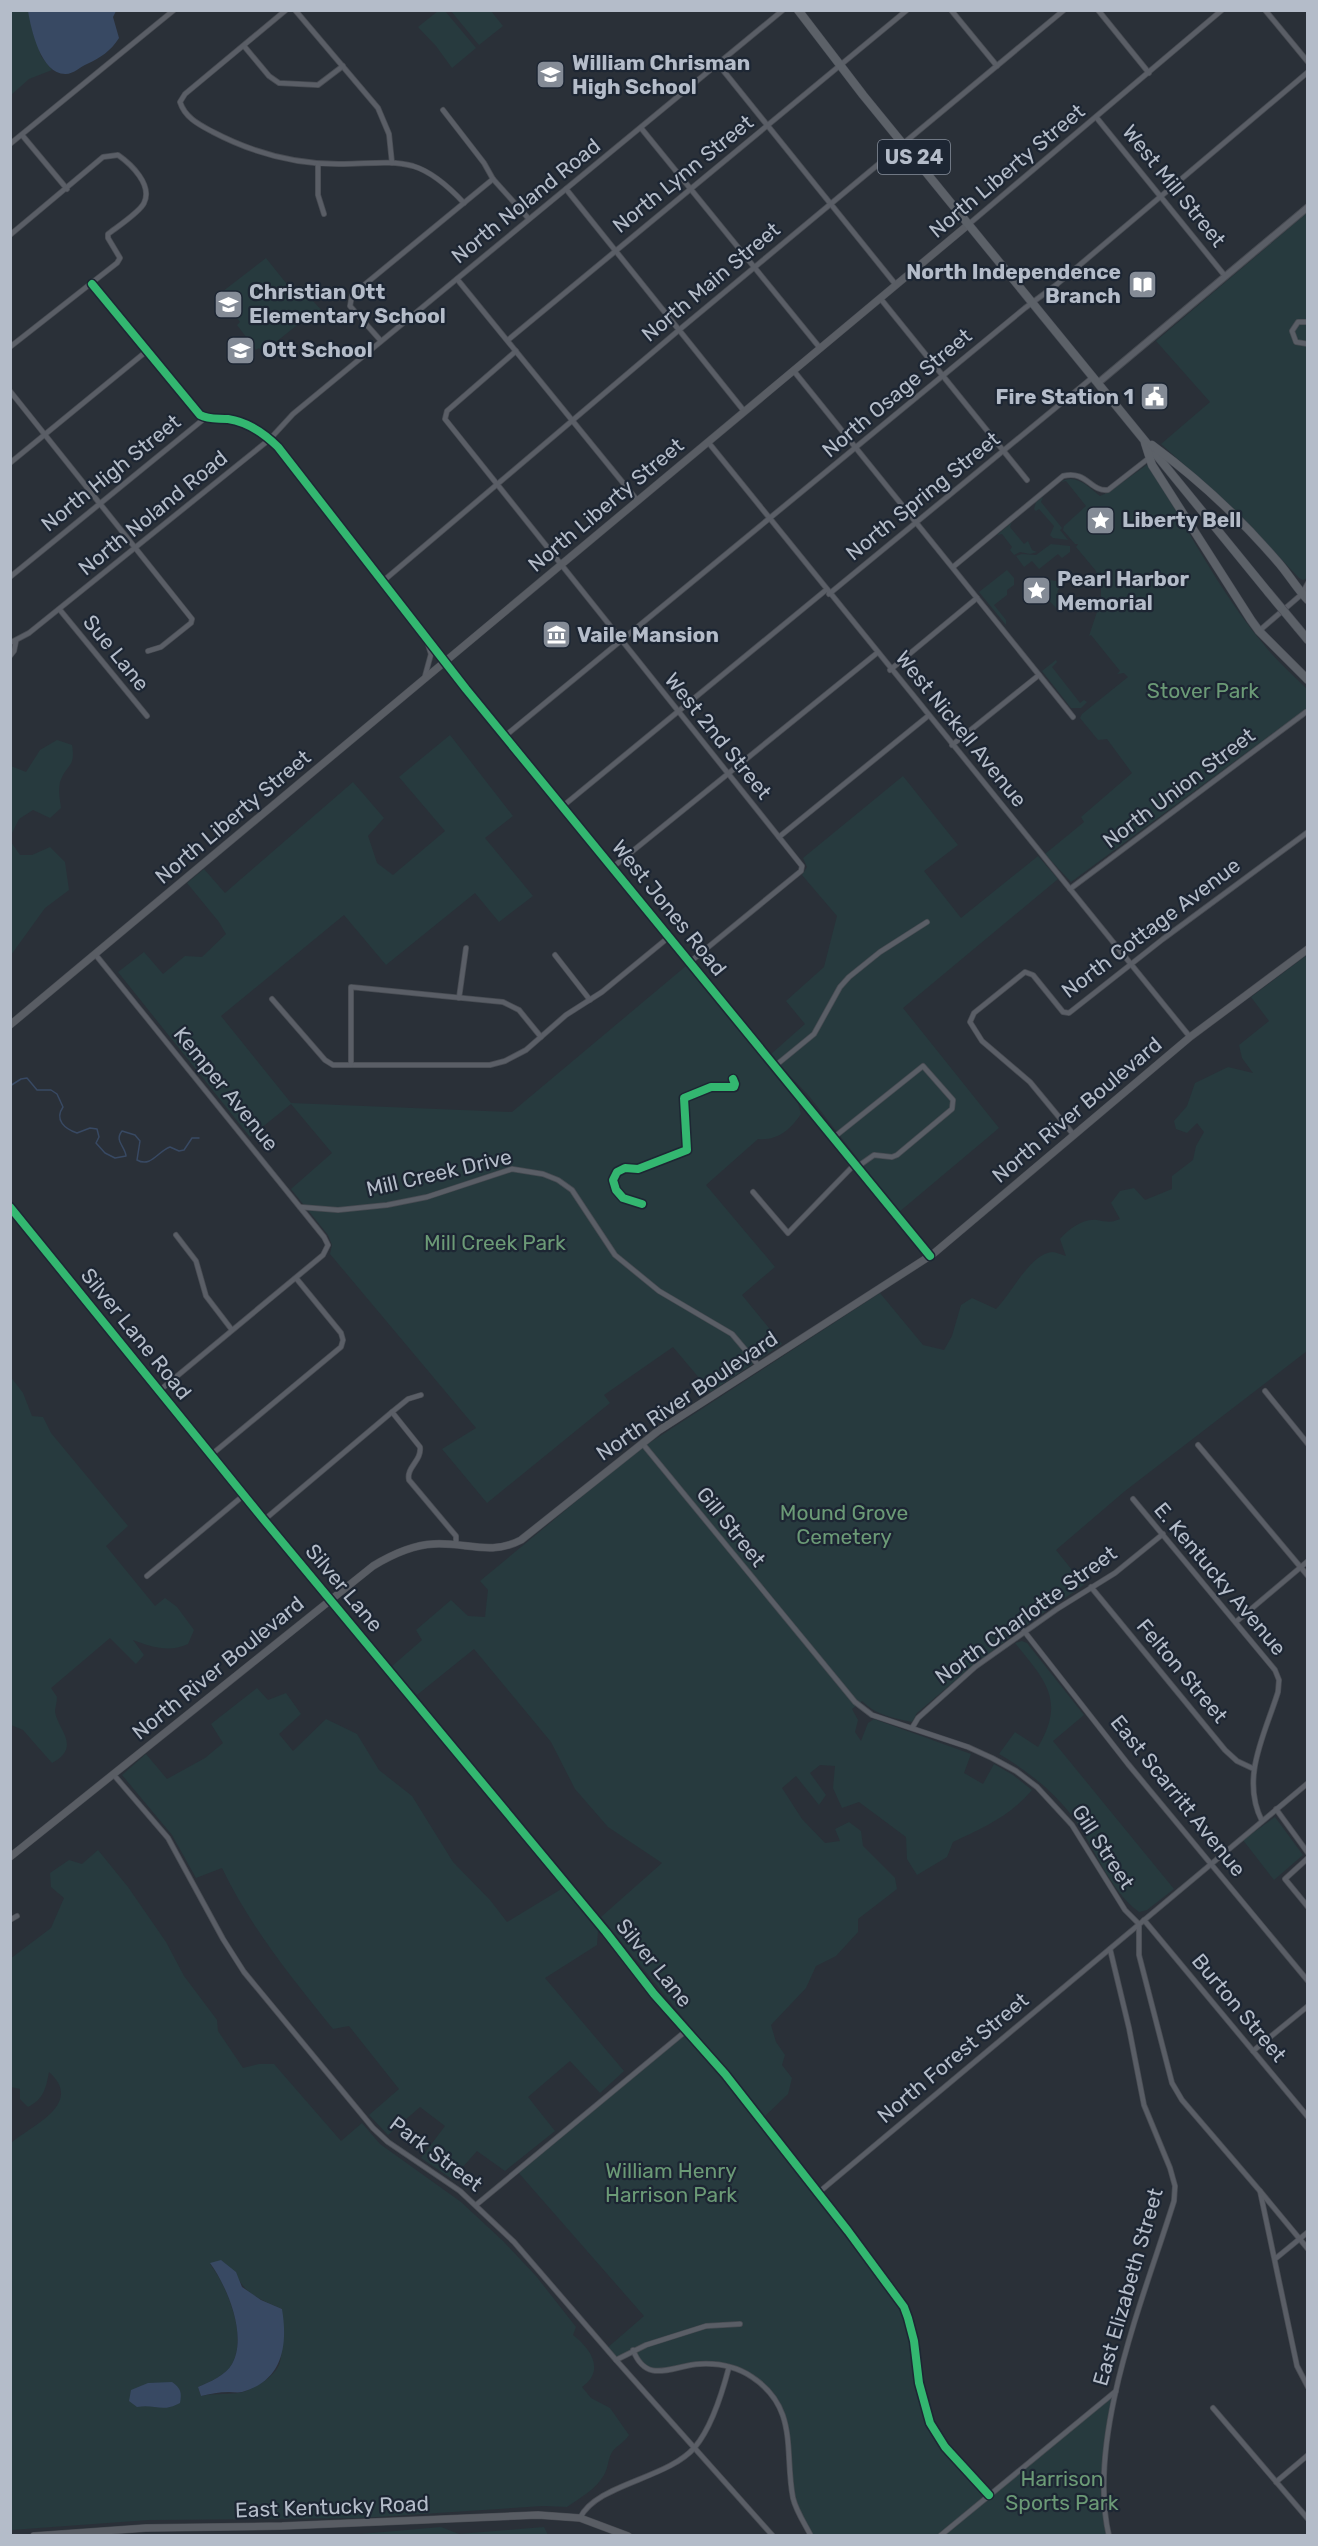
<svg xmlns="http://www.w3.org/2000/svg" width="1318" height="2546" font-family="Rubik,sans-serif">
  <rect width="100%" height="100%" fill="#2a3038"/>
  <g fill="#273a3e" fill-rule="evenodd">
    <polygon points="11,11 28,11 41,56 52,70 29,79 11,95"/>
    <polygon points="438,11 445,11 476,48 452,68 436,46 418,27"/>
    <polygon points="451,11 491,11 503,26 479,45"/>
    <polygon points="1307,213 1307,578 1303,580 1299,578 1239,514 1161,444 1210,402 1156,341"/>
    <polygon points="266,258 294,293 301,288 325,314 316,322 310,315 267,349 269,353 265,356 259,348 256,350 237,325 240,322 218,295"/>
    <path d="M1148,464C1186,525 1219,592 1265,646C1278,662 1293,675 1307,689V708L1071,882L1045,854L1084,822L1081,817L1132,773L1107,739L1098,740L1080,718L1082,714L1128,677L1124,673L1117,674L1120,671L1091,635L1089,636L1101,600V580H1097L1096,571L1076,547L1078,544H1075L1063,530L1064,526L1086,506L1066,481L1061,482C1076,473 1088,487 1100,496L1109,492Z"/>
    <polygon points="1043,497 1041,502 1062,528 1060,530 1068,540 1053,538 1050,535 1054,526 1039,509 1036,511 1034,509 1036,502"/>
    <polygon points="1012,522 1010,527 1024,544 1028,541 1032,550 1037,552 1030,554 1020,552 1014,555 1010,550 1012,547 1002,534 997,535"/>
    <polygon points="1051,544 1070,546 1070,552 1062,558 1058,554 1039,569 1032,561 1024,567 1016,556 1022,554 1036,555"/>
    <polygon points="1007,570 1014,578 1014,585 1007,590 1007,595 994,605 1006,620 1006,625 979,592"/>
    <polygon points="1049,580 1063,582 1057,592 1065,599 1065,602 1057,609 1038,589"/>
    <polygon points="1056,660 1057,662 1052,667 1080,703 1084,700 1087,702 1081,708 1071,708 1042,671"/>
    <path d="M450,735L513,816L485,838L533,896L499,922L475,893L386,965L344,915L221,1016L291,1103L512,1112L686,966L798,1103L801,1114C790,1130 777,1141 758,1139L706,1185L775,1267L742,1295L782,1344L711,1392L673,1347L604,1395L610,1403L487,1503L442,1449L476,1428L330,1254L332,1245L328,1235L291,1189L332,1153L291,1104L250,1137L118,972L144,952L163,974L185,956L202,957L226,934L219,922L187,883L204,869L225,893L353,782L384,818L368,836L377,863L393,875L445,831L399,777Z"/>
    <path d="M57,740L72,745C76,768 66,764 60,782C58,791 60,800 61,808L50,818L33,810L19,819L11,835V766L26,772L40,750Z"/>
    <polygon points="903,776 958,845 924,871 961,918 1038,856 1058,879 903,1008 999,1128 899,1212 809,1096 770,1055 805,1024 786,1001 824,967 837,916 802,875 807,867 803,858"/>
    <polygon points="11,842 20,855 32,855 50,847 65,862 69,890 45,908 11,955"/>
    <path d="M1307,955V1351L1125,1491L1056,1550L1084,1585C1025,1624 971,1667 917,1713L912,1722C893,1718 876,1715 862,1701L852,1709L858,1720L855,1732L861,1741L868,1723L874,1719L971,1754L964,1773L983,1784L994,1764L1013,1775L1032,1790C1010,1816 983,1828 953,1842L947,1857L917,1875L907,1859L906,1837L859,1802L842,1808L833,1788L835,1766L820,1765L810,1773L826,1795L819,1805L796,1776L782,1788L802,1819L825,1843L840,1841L835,1829L849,1822L861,1831L863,1846L895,1878L897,1889L858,1919V1932L836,1956L816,1966L806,1988L771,2025L776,2042L785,2055L782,2065L792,2078L788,2094L764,2117L601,1917L662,1863L608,1827L575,1789L551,1742L474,1649L417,1695L391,1667L422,1640L416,1630L451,1600L468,1616L485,1617L488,1590L480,1581L637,1451L880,1293L923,1345L944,1350L952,1336L961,1305L972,1298L996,1309C1012,1293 1030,1254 1052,1252C1056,1252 1062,1255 1066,1256L1060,1239C1069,1229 1083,1218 1097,1220C1108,1222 1110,1223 1120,1219L1111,1203L1120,1191L1134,1188L1145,1200L1172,1189V1176L1193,1160L1196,1146L1204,1132L1197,1123L1187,1133L1176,1129L1174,1121L1187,1106L1195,1083L1228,1067L1253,1073L1242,1058L1239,1045L1269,1021L1251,997Z"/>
    <path d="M10,1376L23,1393L32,1416L43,1417L51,1433L128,1526L106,1546L155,1606L165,1598L177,1607L194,1630L188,1644C169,1653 152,1647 133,1640L144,1655L136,1664L110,1638L51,1688L57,1697C57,1702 55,1708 55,1712C58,1730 82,1747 52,1763L23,1730L11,1725Z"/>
    <path d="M1022,1641L1027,1643L1084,1715L1053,1741L1174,1889L1147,1910L1139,1912C1108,1889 1095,1847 1073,1817C1053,1791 1028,1771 999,1754L1015,1732L1038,1747C1066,1700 1045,1680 1015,1643Z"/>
    <path d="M257,1688L268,1700L286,1693L301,1714L279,1734L293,1751L326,1719L357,1734L379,1770L412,1796L453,1862L490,1900L507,1922L563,1888L598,1931L597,1945L545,1978L624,2071L600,2093L570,2061L528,2097L555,2131L505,2171L477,2151L452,2179L421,2158L445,2126L420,2107L388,2135L369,2115L399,2089L349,2026L333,2029C291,1977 251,1928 222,1868L196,1878L172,1835L122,1775L146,1754L167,1779L205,1758L223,1743L211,1724Z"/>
    <polygon points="1275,1817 1303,1855 1274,1880 1243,1840"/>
    <path d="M98,1850L128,1887L166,1942L184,1976L217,2020L218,2031L243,2068L259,2064H274L341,2141L362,2123L380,2144L461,2202L503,2241L536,2276L576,2327L573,2335C590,2348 606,2370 582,2387L591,2398L610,2408L629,2435C624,2443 617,2445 612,2452C608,2459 608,2468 604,2475C596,2489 580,2498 567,2507L543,2506L361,2518L149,2520L11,2530V2143C31,2126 85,2104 49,2072C46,2088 44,2099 28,2107L20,2099V2089L11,2087L10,1959L51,1928L64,1898L51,1887L50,1873L69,1860L82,1864ZM210,2264L235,2272C245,2295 259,2299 282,2309C281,2323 284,2353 279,2365C274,2377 255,2388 243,2392C232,2395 214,2393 201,2396L198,2387C210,2382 226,2375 232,2364C248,2336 227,2286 210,2264Z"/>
    <path d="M687,2030L818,2193L904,2307L908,2318L919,2383L937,2436L989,2495L1116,2391C1105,2440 1105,2486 1109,2535H812L794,2499L786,2423L776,2399L760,2383L741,2371L715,2364L650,2371L637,2360L633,2351L616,2360L606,2349L644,2316L517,2171Z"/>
    <polygon points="441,2527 459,2534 544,2527 548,2535 349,2535"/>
  </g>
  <g fill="#384963">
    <path d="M28,11H116L113,17L119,38C111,51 100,58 87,64C80,67 73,74 66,74C41,75 31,29 28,11Z"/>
    <path d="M221,2260L236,2272L242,2287L261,2300L282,2309C288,2345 283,2381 242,2392C238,2393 233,2392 229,2392C219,2392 210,2394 201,2396L198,2387C210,2382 226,2375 232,2364C248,2336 227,2286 210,2263Z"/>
    <path d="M172,2382C181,2388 182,2393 180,2403C162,2413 156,2404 137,2407L129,2401L131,2390L148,2383Z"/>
  </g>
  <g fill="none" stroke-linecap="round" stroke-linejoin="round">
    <path stroke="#384963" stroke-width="1.5" d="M10,1086L21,1079L27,1078L37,1090H51L57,1094L63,1107C54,1120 65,1129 77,1133L90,1128L97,1129L99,1137L96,1143L105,1153L115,1158L126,1156C125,1146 114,1141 122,1131L135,1135L140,1141L137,1160C151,1168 158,1151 170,1147L179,1151L184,1150L192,1138H199"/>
    <defs>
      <g id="minor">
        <path d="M286,10L185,94L180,102C185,118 200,125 213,132C255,154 297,165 344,164C367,164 391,160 413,166C433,172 450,188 464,203"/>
        <polyline points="295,10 378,108 389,134 392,163"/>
        <polyline points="951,10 997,66"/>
        <polyline points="1098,10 1149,73"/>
        <polyline points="1265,10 1308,62"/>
        <polyline points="244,46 269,76 279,83 318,85 343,66"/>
        <polyline points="718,64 896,285"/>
        <polyline points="443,110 484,163 493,179 529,219"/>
        <polyline points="1096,117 1225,276"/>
        <polyline points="641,128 820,348"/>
        <polyline points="22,135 67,189"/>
        <polyline points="10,144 174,10"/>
        <polyline points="318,164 318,195 324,214"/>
        <polyline points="566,189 744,411"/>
        <polyline points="969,224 1222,10"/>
        <path d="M10,235L103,157L118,155C131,164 153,185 144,203C140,212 117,227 108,234V238L120,258L117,263L10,347"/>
        <polyline points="457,279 637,500"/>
        <path d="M92,284L200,415C209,420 218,418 228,419C248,422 264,433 278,447L444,662"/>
        <polyline points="880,298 1027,480"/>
        <polyline points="1308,322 1298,322 1292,331 1296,342 1308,344"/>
        <polyline points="508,340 907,10"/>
        <polyline points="381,341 350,306 352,295 493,179"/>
        <polyline points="516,351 447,411 445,419 802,866 801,871 690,962"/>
        <polyline points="793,370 1073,717"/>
        <polyline points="10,391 192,619 191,623 161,647 148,651"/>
        <polyline points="708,442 1190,1037"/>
        <polyline points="10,463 148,350"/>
        <path d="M953,567L1063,476C1087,470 1090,492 1108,490L1149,458"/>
        <polyline points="10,577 205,418"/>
        <polyline points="382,582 679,330 1064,10"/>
        <polyline points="829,594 1093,377"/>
        <polyline points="1302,594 1308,583"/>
        <polyline points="60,610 147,716"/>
        <polyline points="1259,631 1302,594 1308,592"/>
        <polyline points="10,643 29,633 270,439 293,414 783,10"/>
        <polyline points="10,656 14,651 16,641"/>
        <polyline points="890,670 977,598"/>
        <polyline points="425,676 431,654 427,641"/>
        <polyline points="505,736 1025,308 1056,285 1308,72"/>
        <polyline points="952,745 1039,675"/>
        <polyline points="563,806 826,590"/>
        <polyline points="779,837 928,716"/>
        <polyline points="613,867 877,653"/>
        <polyline points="1070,889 1306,712"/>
        <polyline points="95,954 324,1237 328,1245 323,1255 159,1391"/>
        <polyline points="555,955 590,1000"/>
        <polyline points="459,998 466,948"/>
        <polyline points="272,999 325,1060 333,1065 490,1065 505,1061 526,1050 566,1015 602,992 669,937"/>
        <polyline points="351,1065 351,987 503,1002 519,1010 541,1037"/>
        <polyline points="775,1066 814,1034 840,987 849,977 880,952 927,922"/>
        <polyline points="1073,1134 1030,1082 982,1041 970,1022 974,1013 1025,972 1033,975 1063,1012 1069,1013 1163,939 1308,832"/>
        <polyline points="833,1138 923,1066 953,1100 952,1109 897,1155 892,1157 874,1155 857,1167"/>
        <polyline points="753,1192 788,1233 855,1164"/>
        <polyline points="10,1207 264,1520 606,1932 654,1994 725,2074 848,2231 904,2307 908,2318 914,2341 919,2383 930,2423 945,2447 989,2495"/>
        <polyline points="300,1207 338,1210 387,1205 427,1197 512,1169 543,1174 558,1180 572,1190 615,1255 659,1291 732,1334 759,1366"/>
        <polyline points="176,1235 196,1261 206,1296 232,1330"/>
        <polyline points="1265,1391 1308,1444"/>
        <path d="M392,1412L420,1447C422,1461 406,1467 409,1480L456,1536V1545"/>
        <polyline points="642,1443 855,1702 872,1715 968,1747 992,1758 1016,1771 1037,1787 1072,1825 1125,1910 1139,1924 1139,1955 1172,2083 1182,2100 1260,2191 1297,2366 1308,2387"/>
        <polyline points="1198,1445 1308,1576"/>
        <polyline points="211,1455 341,1347 343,1340 341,1333 296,1278"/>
        <path d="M1133,1499L1275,1670L1279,1680L1278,1692C1265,1734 1240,1778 1262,1821"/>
        <polyline points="264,1520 392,1412 408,1399 421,1395"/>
        <polyline points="147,1576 244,1495"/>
        <polyline points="1091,1587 1225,1750 1237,1761 1254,1769"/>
        <polyline points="1237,1621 1308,1561"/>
        <polyline points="1024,1631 1128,1764 1308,1981"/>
        <polyline points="912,1728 918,1718 975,1667 1057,1609 1115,1573 1163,1534"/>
        <polyline points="113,1774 168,1838 223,1939 244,1972 373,2128 388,2142 460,2191 514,2242 616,2360 773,2536"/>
        <polyline points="1276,1809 1308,1853"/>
        <polyline points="1308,1858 1285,1879 1308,1907"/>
        <polyline points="10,1920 17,1916"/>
        <polyline points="1144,1920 1308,2117"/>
        <polyline points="1253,2051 1308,2006"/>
        <polyline points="1260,2191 1308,2249"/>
        <polyline points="818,2193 1308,1783"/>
        <polyline points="476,2205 687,2030"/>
        <polyline points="1275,2259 1308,2232"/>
        <path d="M633,2350C647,2386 673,2365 700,2364C718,2363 737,2367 752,2377C799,2408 784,2452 793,2498C796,2511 805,2524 811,2536"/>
        <polyline points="616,2360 646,2345 706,2326 740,2324"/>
        <polyline points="1213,2408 1308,2519"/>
        <polyline points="1276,2482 1308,2455"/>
        <path d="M580,2518C596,2484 668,2479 695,2447C711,2428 723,2390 729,2367"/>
        <polyline points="940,2536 1116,2391"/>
        <path d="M1109,2536C1086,2436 1144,2297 1174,2201L1175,2186L1170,2168L1144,2105L1129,2028L1110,1949"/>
      </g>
      <g id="tertiary">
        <polyline points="1098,383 1308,207"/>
        <polyline points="444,662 930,1256"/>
      </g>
      <g id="secondary">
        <polyline points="10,1025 969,224"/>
        <path d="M10,1857L373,1566C391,1555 411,1545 434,1544C465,1542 491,1556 521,1540L658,1431L933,1254L1190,1037L1308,949"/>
        <polyline points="34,2536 146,2528 282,2526 538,2515 580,2518 628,2536"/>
      </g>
      <g id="primary">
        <polyline points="798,10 863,95 1268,592"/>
        <polyline points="1145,443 1152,465 1251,620 1259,631 1308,680"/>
        <path d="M1152,445C1198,479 1240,518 1277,561C1288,573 1296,588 1308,600"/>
        <polyline points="1298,628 1308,640"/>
      </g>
    </defs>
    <use href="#minor" stroke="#484c53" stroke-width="6"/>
    <use href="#tertiary" stroke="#484c53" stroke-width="8"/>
    <use href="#secondary" stroke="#484c53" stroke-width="8"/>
    <use href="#primary" stroke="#484c55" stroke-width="9"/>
    <use href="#minor" stroke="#5a5e66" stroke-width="4.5"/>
    <use href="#tertiary" stroke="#5a5e66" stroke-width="6"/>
    <use href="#secondary" stroke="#595d64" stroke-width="7"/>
    <use href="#primary" stroke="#5c6168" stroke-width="8"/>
    <defs>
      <polyline id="primary-bridge" points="1268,592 1298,628"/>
    </defs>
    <use href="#primary-bridge" stroke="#484c55" stroke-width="9" stroke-linecap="butt"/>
    <use href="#primary-bridge" stroke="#5c6168" stroke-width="8"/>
    <defs>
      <g id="cycleway">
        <path d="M92,284L200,415C209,420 218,418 228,419C248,422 264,433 278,447L466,689L930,1256"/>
        <polyline points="642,1204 623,1198 616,1190 613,1180 617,1172 625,1168 638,1169 687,1150 684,1098 711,1087 734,1087 735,1084 733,1079"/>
        <polyline points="10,1207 264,1520 606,1932 654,1994 725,2074 848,2231 904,2307 908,2318 914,2341 919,2383 930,2423 945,2447 989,2495"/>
      </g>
    </defs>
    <use href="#cycleway" stroke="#1d2633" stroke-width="11"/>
    <use href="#cycleway" stroke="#33b770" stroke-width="8"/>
  </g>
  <defs>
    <symbol id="school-square" viewBox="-11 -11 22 22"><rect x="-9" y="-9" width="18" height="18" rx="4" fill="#848b96" stroke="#1d2633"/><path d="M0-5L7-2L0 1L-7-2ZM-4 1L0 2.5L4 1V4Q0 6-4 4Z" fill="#fff"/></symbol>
    <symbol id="library-square" viewBox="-11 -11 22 22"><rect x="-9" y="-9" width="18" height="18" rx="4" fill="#848b96" stroke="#1d2633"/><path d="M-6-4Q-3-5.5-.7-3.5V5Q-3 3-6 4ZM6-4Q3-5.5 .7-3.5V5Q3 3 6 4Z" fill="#fff"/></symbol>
    <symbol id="civic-square" viewBox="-11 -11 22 22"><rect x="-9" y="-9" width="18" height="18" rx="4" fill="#848b96" stroke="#1d2633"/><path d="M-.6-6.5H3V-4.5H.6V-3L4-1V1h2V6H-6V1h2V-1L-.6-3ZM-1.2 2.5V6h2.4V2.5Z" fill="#fff"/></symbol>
    <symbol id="sight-square" viewBox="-11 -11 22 22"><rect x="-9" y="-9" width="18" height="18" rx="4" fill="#848b96" stroke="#1d2633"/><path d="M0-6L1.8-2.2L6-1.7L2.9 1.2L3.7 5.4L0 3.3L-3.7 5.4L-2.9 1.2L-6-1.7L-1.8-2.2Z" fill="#fff"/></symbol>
    <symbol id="museum-square" viewBox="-11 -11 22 22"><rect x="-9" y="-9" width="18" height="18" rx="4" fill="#848b96" stroke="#1d2633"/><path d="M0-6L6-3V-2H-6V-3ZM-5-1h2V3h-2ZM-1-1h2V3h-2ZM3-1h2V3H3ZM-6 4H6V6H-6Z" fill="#fff"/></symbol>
  </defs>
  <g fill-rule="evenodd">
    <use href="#school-square" x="534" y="58" width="33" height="33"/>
    <use href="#library-square" x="1126" y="268" width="33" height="33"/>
    <use href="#school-square" x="212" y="288" width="33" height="33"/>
    <use href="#school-square" x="224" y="334" width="33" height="33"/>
    <use href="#civic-square" x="1138" y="380" width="33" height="33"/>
    <use href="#sight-square" x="1084" y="504" width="33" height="33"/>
    <use href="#sight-square" x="1020" y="574" width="33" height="33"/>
    <use href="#museum-square" x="540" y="618" width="33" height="33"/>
  </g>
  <g text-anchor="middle" stroke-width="4.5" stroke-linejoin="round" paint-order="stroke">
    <rect fill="#1d2633" stroke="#878f9c" stroke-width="1.5" x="878" y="140" width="72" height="34" rx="4.5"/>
    <g font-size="20" font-weight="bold" fill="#b4bcc9">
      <text x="914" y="164">US 24</text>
    </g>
    <g font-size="21" font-weight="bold" fill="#b4bcc9" stroke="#1d2633" text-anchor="start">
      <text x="572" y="70">William Chrisman<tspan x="572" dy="24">High School</tspan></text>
      <text x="1121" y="279" text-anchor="end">North Independence<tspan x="1121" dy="24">Branch</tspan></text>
      <text x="249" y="299">Christian Ott<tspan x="249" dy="24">Elementary School</tspan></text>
      <text x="262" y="357">Ott School</text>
      <text x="1134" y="404" text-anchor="end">Fire Station 1</text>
      <text x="1122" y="527">Liberty Bell</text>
      <text x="1057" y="586">Pearl Harbor<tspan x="1057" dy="24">Memorial</tspan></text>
      <text x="577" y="642">Vaile Mansion</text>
    </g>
    <g font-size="21" fill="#b4bcc9" stroke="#1d2633">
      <text transform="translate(1007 171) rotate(-40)" y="7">North Liberty Street</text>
      <text transform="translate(683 174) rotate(-39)" y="7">North Lynn Street</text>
      <text transform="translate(1174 186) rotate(51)" y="7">West Mill Street</text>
      <text transform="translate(526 201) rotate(-39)" y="7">North Noland Road</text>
      <text transform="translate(711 282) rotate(-40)" y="7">North Main Street</text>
      <text transform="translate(897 393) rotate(-40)" y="7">North Osage Street</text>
      <text transform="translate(111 473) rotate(-39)" y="7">North High Street</text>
      <text transform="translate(923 496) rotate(-39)" y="7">North Spring Street</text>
      <text transform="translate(606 505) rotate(-40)" y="7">North Liberty Street</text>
      <text transform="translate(153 513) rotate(-39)" y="7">North Noland Road</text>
      <text transform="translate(116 653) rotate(51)" y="7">Sue Lane</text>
      <text transform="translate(961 729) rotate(51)" y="7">West Nickell Avenue</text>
      <text transform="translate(718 736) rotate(51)" y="7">West 2nd Street</text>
      <text transform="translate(1179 788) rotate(-37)" y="7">North Union Street</text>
      <text transform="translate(233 817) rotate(-40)" y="7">North Liberty Street</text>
      <text transform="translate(669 908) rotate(51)" y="7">West Jones Road</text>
      <text transform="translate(1151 928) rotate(-37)" y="7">North Cottage Avenue</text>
      <text transform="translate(226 1089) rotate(51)" y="7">Kemper Avenue</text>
      <text transform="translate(1077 1110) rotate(-40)" y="7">North River Boulevard</text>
      <text transform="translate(439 1173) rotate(-13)" y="7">Mill Creek Drive</text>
      <text transform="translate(136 1334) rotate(51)" y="7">Silver Lane Road</text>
      <text transform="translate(687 1396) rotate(-34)" y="7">North River Boulevard</text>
      <text transform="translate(731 1527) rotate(51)" y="7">Gill Street</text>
      <text transform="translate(1220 1579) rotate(50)" y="7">E. Kentucky Avenue</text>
      <text transform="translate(344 1588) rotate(50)" y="7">Silver Lane</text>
      <text transform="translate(1026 1615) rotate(-36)" y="7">North Charlotte Street</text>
      <text transform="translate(218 1668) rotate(-39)" y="7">North River Boulevard</text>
      <text transform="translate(1182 1671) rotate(50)" y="7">Felton Street</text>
      <text transform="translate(1178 1796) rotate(51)" y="7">East Scarritt Avenue</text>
      <text transform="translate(1103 1847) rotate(57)" y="7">Gill Street</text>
      <text transform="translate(654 1963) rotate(51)" y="7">Silver Lane</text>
      <text transform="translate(1239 2008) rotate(50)" y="7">Burton Street</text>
      <text transform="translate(953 2058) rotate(-40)" y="7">North Forest Street</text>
      <text transform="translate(436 2154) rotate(37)" y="7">Park Street</text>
      <text transform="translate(1128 2287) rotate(-74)" y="7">East Elizabeth Street</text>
      <text transform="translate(332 2507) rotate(-2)" y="7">East Kentucky Road</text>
    </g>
    <g font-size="21" fill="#6b9a76" stroke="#1d2633">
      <text x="1203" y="698">Stover Park</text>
      <text x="495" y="1250">Mill Creek Park</text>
      <text x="844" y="1520">Mound Grove<tspan x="844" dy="24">Cemetery</tspan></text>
      <text x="671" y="2178">William Henry<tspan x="671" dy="24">Harrison Park</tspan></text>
      <text x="1062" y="2486">Harrison<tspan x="1062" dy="24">Sports Park</tspan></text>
    </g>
  </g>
  <rect width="1318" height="2546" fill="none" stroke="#b4bcc9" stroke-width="24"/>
</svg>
